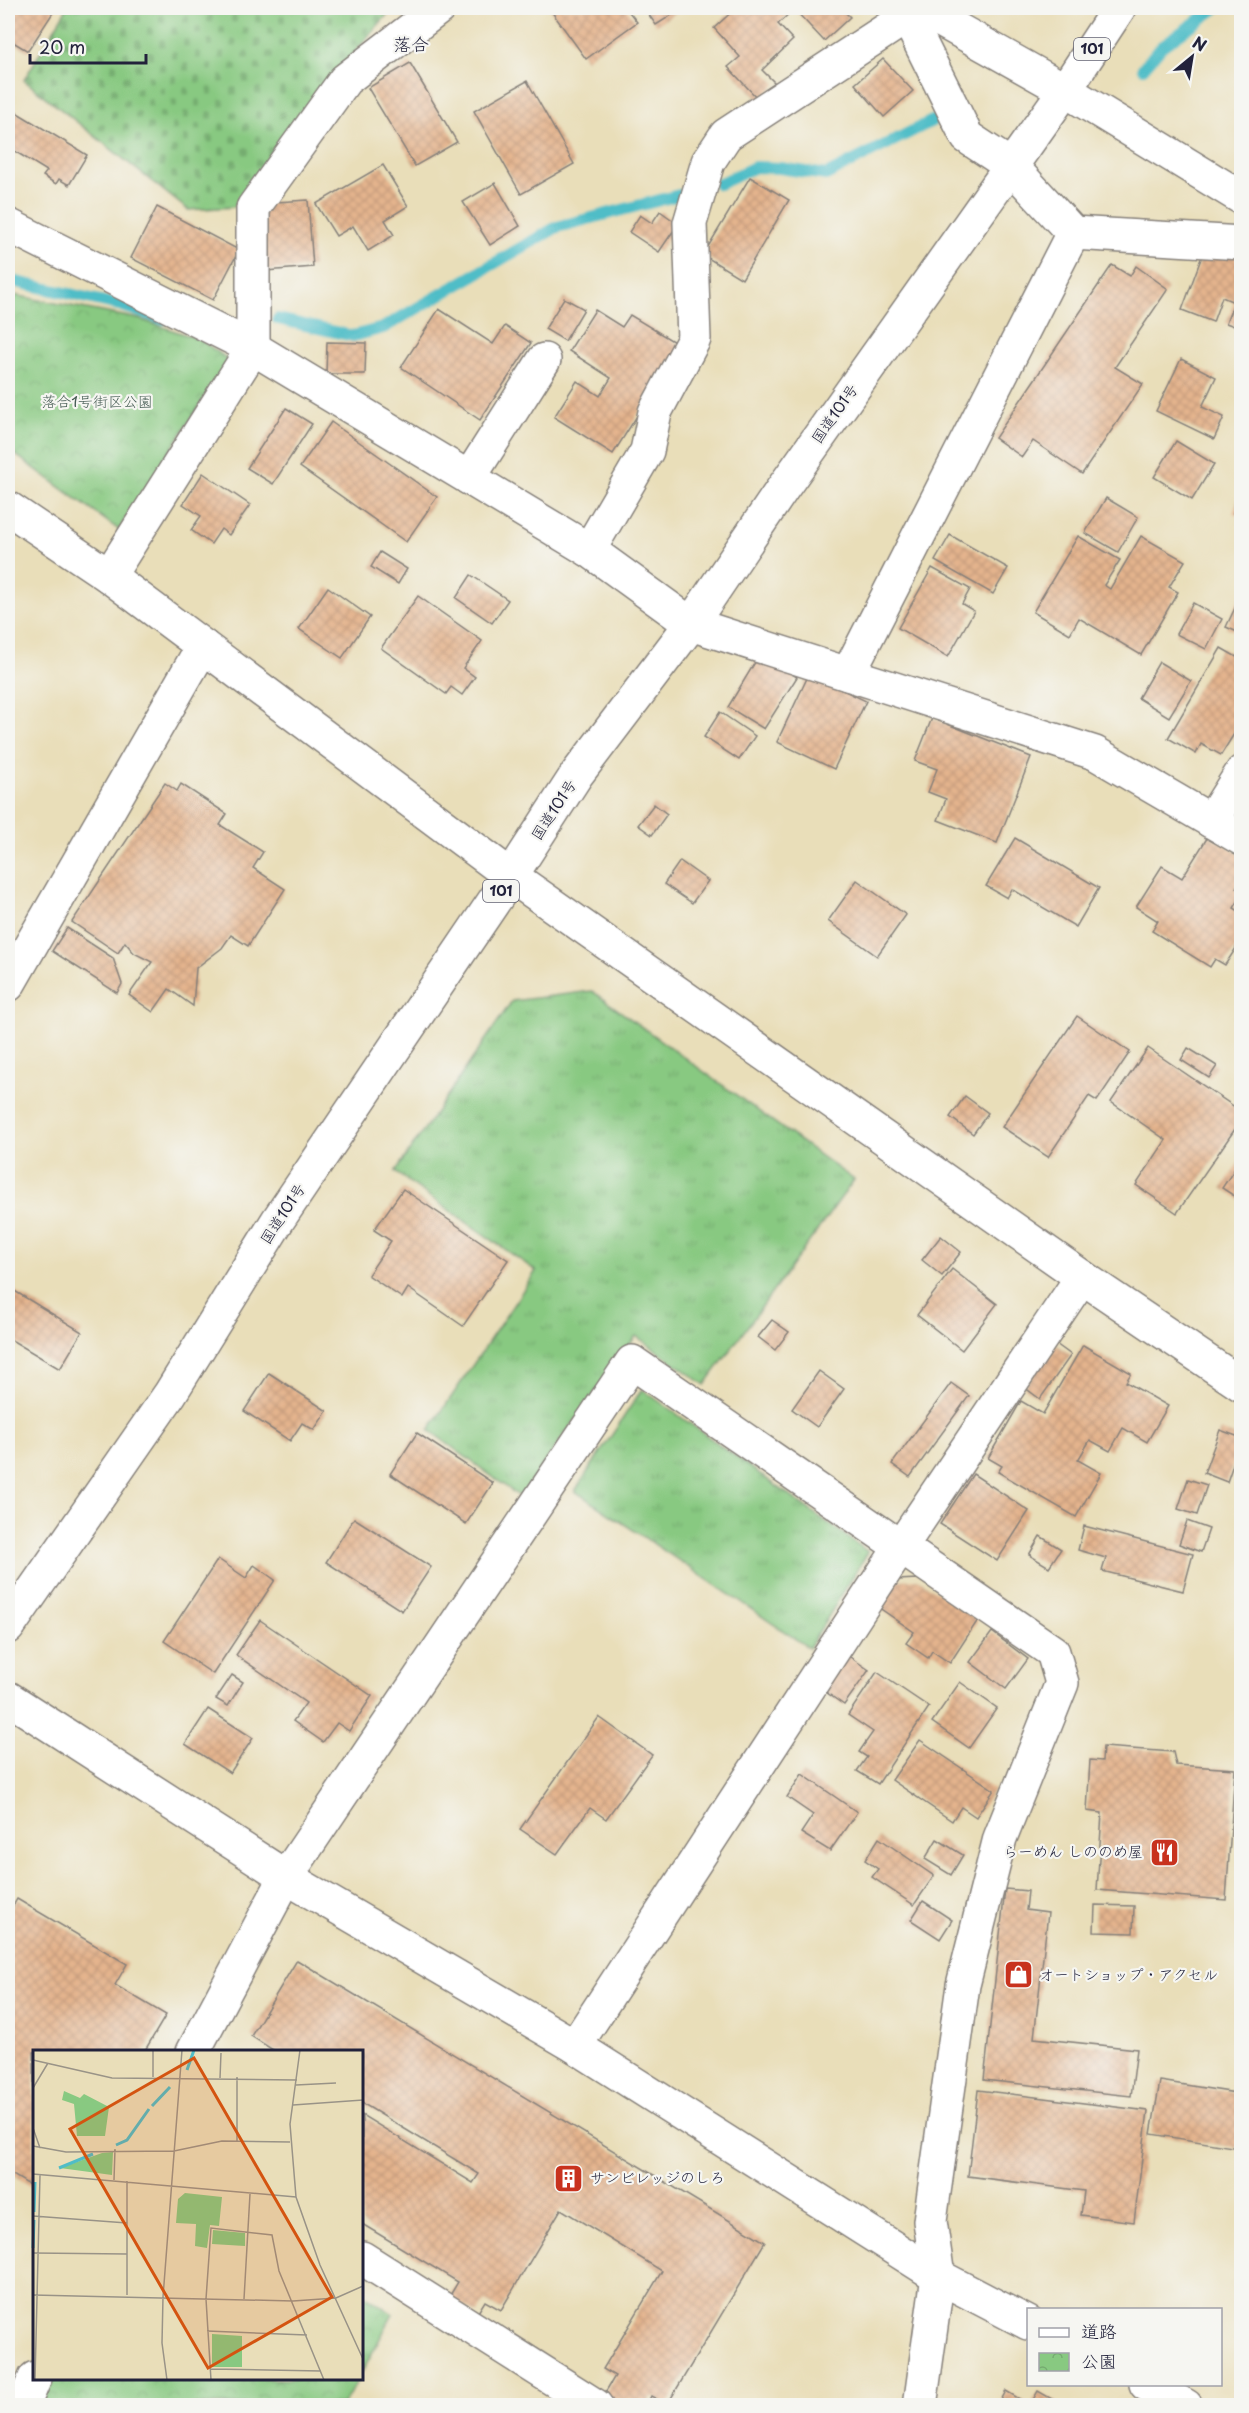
<svg xmlns="http://www.w3.org/2000/svg" width="1249" height="2413" font-family="'Playpen Sans','Klee One',sans-serif">
  <defs>
    <pattern id="grass-tufts" width="24" height="20" patternUnits="userSpaceOnUse" patternTransform="scale(1.5)"><rect width="24" height="20" fill="#88c981"/><path d="M3 7l-1-3M5 7V3M7 7l1-3M15 17l-1-3M17 17v-4M19 17l1-3" fill="none" stroke="#75ac70"/></pattern>
    <pattern id="cemetery-stones" width="16" height="16" patternUnits="userSpaceOnUse" patternTransform="scale(1.5)"><rect width="16" height="16" fill="#88c981"/><path d="M2 7V4a2 2 0 0 1 4 0v3zM10 15v-3a2 2 0 0 1 4 0v3z" fill="#75ac70"/></pattern>
    <pattern id="park-crowns" width="20" height="18" patternUnits="userSpaceOnUse" patternTransform="scale(1.5)"><rect width="20" height="18" fill="#88c981"/><path d="M2 6a3 3 0 1 1 6 0M12 15a3 3 0 1 1 6 0" fill="none" stroke="#75ac70"/></pattern>
    <pattern id="building-cross-hatch" width="8" height="8" patternUnits="userSpaceOnUse" patternTransform="scale(1.5)"><rect width="8" height="8" fill="#e4b48d"/><path d="M0 0l8 8M0 8l8-8" fill="none" stroke="#c39a7b"/></pattern>
  </defs>
  <rect width="100%" height="100%" fill="#f6f6f2"/>
  <filter id="ink" filterUnits="userSpaceOnUse"><feTurbulence type="fractalNoise" baseFrequency=".0167" numOctaves="2"/><feDisplacementMap in="SourceGraphic" scale="12" xChannelSelector="R" yChannelSelector="G"/><feConvolveMatrix kernelMatrix="1 2 1 2 8 2 1 2 1" color-interpolation-filters="sRGB"/></filter>
  <filter id="wash" filterUnits="userSpaceOnUse"><feTurbulence type="fractalNoise" baseFrequency=".008" numOctaves="4" result="noise"/><feDisplacementMap in="SourceGraphic" scale="24" xChannelSelector="R" yChannelSelector="G"/><feGaussianBlur stdDeviation="1.35" result="paint"/><feColorMatrix in="noise" values="0 0 0 0 0 0 0 0 0 0 0 0 0 0 0 0 0 1.4 0 .05"/><feComposite in="paint" operator="in"/></filter>
  <g filter="url(#wash)">
    <rect width="100%" height="100%" fill="#e9deb9"/>
    <g fill="url(#grass-tufts)" stroke="#55765e" stroke-width="1.5">
      <polygon points="592,991 854,1180 705,1385 636,1336 520,1497 429,1430 536,1271 395,1172 512,1001"/>
      <polygon points="642,1389 868,1552 809,1648 575,1491"/>
    </g>
    <polygon fill="url(#cemetery-stones)" stroke="#55765e" stroke-width="1.5" points="67,8 393,8 325,86 234,207 188,210 24,80"/>
    <g fill="url(#park-crowns)" stroke="#55765e" stroke-width="1.5">
      <polygon points="8,294 139,319 199,339 229,360 119,530 8,449"/>
      <polygon points="362,2293 393,2314 362,2372"/>
      <polygon points="54,2379 358,2379 343,2405 40,2406"/>
    </g>
    <g fill="none" stroke-linecap="round" stroke-linejoin="round">
      <g stroke="#4fbdc7" stroke-width="12">
        <polyline points="1143,68 1162,46 1216,8"/>
        <polyline points="719,184 755,167 780,168 826,175 934,120"/>
        <polyline points="8,280 123,306 163,319"/>
        <polyline points="278,319 353,336 383,328 557,227 679,195"/>
      </g>
    </g>
    <g id="blocks">
      <g fill="url(#building-cross-hatch)">
        <polygon points="8,8 56,8 28,51 8,39"/>
        <polygon points="549,8 626,8 637,22 586,59"/>
        <polygon points="644,8 679,8 680,10 656,25"/>
        <polygon points="736,8 841,8 850,17 824,41 794,9 778,24 793,40 762,70 776,84 759,100 728,67 740,57 714,28"/>
        <polygon points="883,59 913,91 884,117 855,84"/>
        <polygon points="410,63 457,142 415,166 368,88"/>
        <polygon points="527,81 574,164 521,194 474,111"/>
        <polygon points="11,109 87,155 69,185 59,179 56,184 43,176 47,171 8,147 8,115"/>
        <polygon points="383,165 408,206 385,220 394,235 368,251 353,226 336,236 316,204"/>
        <polygon points="750,177 789,200 742,279 703,255"/>
        <polygon points="495,183 520,226 490,245 463,202"/>
        <polygon points="308,200 313,267 266,271 260,203"/>
        <polygon points="157,207 239,250 213,300 131,258"/>
        <polygon points="660,211 678,224 659,252 629,232 640,215 652,223"/>
        <polygon points="1206,245 1242,258 1242,329 1226,323 1234,302 1222,297 1213,322 1182,310"/>
        <polygon points="1112,265 1130,276 1136,266 1168,289 1115,367 1143,384 1082,474 1033,441 1022,457 995,438"/>
        <polygon points="564,298 584,309 565,341 545,329"/>
        <polygon points="439,309 493,344 505,326 531,343 480,420 401,367"/>
        <polygon points="595,310 622,327 630,315 681,346 613,454 554,417 577,381 600,396 611,378 569,351"/>
        <polygon points="327,342 366,343 365,374 326,374"/>
        <polygon points="1181,359 1216,377 1202,407 1224,417 1214,439 1156,411"/>
        <polygon points="286,408 312,424 273,484 247,468"/>
        <polygon points="331,422 437,497 406,542 300,467"/>
        <polygon points="1176,441 1214,464 1192,500 1154,477"/>
        <polygon points="203,473 250,505 229,535 221,529 211,544 191,530 201,516 183,504"/>
        <polygon points="1242,489 1242,516 1233,513"/>
        <polygon points="1106,498 1138,517 1118,552 1085,533"/>
        <polygon points="950,535 1008,568 993,594 935,561"/>
        <polygon points="1078,536 1120,560 1104,585 1110,589 1141,536 1185,561 1169,587 1178,592 1141,655 1079,618 1070,634 1033,612"/>
        <polygon points="380,552 407,569 398,584 371,567"/>
        <polygon points="932,568 970,589 962,604 974,611 948,657 898,628"/>
        <polygon points="471,575 508,600 492,623 456,598"/>
        <polygon points="328,587 370,617 342,658 299,629"/>
        <polygon points="1242,593 1242,634 1226,627"/>
        <polygon points="418,596 482,641 463,668 475,677 462,695 451,687 446,694 381,648"/>
        <polygon points="1193,603 1222,619 1206,649 1176,634"/>
        <polygon points="1221,648 1242,660 1242,721 1221,755 1201,744 1196,754 1168,738"/>
        <polygon points="760,654 797,677 764,729 728,707"/>
        <polygon points="1159,662 1191,681 1169,717 1138,698"/>
        <polygon points="809,674 866,701 834,769 777,742"/>
        <polygon points="720,712 755,736 739,760 704,737"/>
        <polygon points="932,718 1031,757 997,843 938,820 946,799 928,792 937,769 915,761"/>
        <polygon points="165,783 177,791 181,784 227,814 220,825 263,852 253,868 285,889 248,946 231,935 222,948 196,968 193,1006 169,989 153,1012 129,995 152,962 134,953 125,942 118,953 72,922"/>
        <polygon points="654,804 667,814 652,835 638,825"/>
        <polygon points="1209,835 1242,856 1242,878 1236,888 1242,891 1242,895 1234,908 1242,913 1238,924 1242,926 1242,939 1225,965 1215,959 1210,967 1152,931 1158,921 1136,907 1162,866 1182,878"/>
        <polygon points="1015,838 1099,888 1076,927 1012,889 1007,898 986,886"/>
        <polygon points="680,861 708,881 692,903 664,884"/>
        <polygon points="857,880 906,915 877,956 828,921"/>
        <polygon points="67,928 113,958 122,984 117,993 52,951"/>
        <polygon points="1077,1016 1130,1052 1097,1101 1089,1096 1048,1157 1002,1127"/>
        <polygon points="1148,1048 1242,1112 1242,1119 1177,1213 1136,1185 1166,1140 1111,1102"/>
        <polygon points="1188,1048 1217,1066 1209,1078 1181,1060"/>
        <polygon points="965,1096 988,1113 973,1134 950,1117"/>
        <polygon points="1242,1158 1242,1201 1222,1188"/>
        <polygon points="403,1189 508,1260 463,1326 408,1288 402,1298 368,1275 391,1241 374,1230"/>
        <polygon points="941,1236 961,1252 942,1276 922,1260"/>
        <polygon points="952,1269 997,1304 962,1350 917,1315"/>
        <polygon points="8,1287 82,1332 60,1369 8,1338"/>
        <polygon points="772,1320 789,1332 775,1350 758,1337"/>
        <polygon points="1056,1344 1071,1355 1040,1399 1024,1387"/>
        <polygon points="1083,1345 1131,1373 1126,1382 1168,1406 1147,1442 1123,1428 1110,1451 1090,1440 1078,1460 1101,1473 1076,1517 998,1472 1002,1466 988,1458 1021,1401 1043,1414"/>
        <polygon points="819,1371 844,1389 817,1427 792,1409"/>
        <polygon points="269,1373 327,1411 314,1430 302,1423 290,1441 244,1411"/>
        <polygon points="951,1383 969,1396 910,1477 892,1464"/>
        <polygon points="1220,1430 1242,1438 1227,1482 1204,1473"/>
        <polygon points="417,1433 493,1483 466,1524 390,1474"/>
        <polygon points="973,1474 1029,1511 997,1561 940,1524"/>
        <polygon points="1188,1479 1207,1485 1197,1515 1178,1509"/>
        <polygon points="354,1518 431,1567 402,1611 326,1562"/>
        <polygon points="1187,1521 1209,1529 1201,1552 1179,1544"/>
        <polygon points="1084,1526 1193,1554 1183,1591 1102,1571 1106,1558 1078,1550"/>
        <polygon points="1040,1536 1061,1549 1049,1567 1029,1555"/>
        <polygon points="218,1559 246,1578 254,1565 275,1580 213,1674 164,1641"/>
        <polygon points="918,1579 978,1620 950,1663 932,1651 928,1658 906,1643 914,1632 878,1607 897,1580"/>
        <polygon points="260,1620 372,1696 349,1731 337,1723 323,1742 293,1721 306,1703 236,1655"/>
        <polygon points="992,1632 1028,1659 1006,1689 970,1662"/>
        <polygon points="847,1655 869,1670 844,1705 823,1690"/>
        <polygon points="877,1672 929,1707 878,1784 857,1771 867,1757 859,1752 873,1732 848,1715"/>
        <polygon points="232,1675 243,1682 228,1706 216,1699"/>
        <polygon points="960,1682 997,1708 969,1748 932,1722"/>
        <polygon points="208,1709 253,1738 230,1773 185,1744"/>
        <polygon points="599,1717 652,1755 606,1819 590,1808 557,1854 520,1829"/>
        <polygon points="920,1740 994,1790 976,1817 961,1807 952,1821 892,1780"/>
        <polygon points="1103,1747 1173,1752 1176,1765 1235,1769 1226,1900 1097,1890 1102,1813 1087,1811 1090,1760 1102,1761"/>
        <polygon points="802,1774 857,1812 830,1851 801,1833 813,1815 787,1797"/>
        <polygon points="879,1838 934,1876 914,1905 872,1877 878,1869 865,1860"/>
        <polygon points="937,1839 963,1855 951,1875 925,1859"/>
        <polygon points="1005,1889 1028,1891 1026,1910 1048,1913 1034,2038 1137,2049 1131,2096 984,2080"/>
        <polygon points="17,1899 127,1964 115,1985 166,2015 144,2052 34,2052 34,2188 8,2172 8,1915"/>
        <polygon points="923,1901 952,1920 940,1939 911,1920"/>
        <polygon points="1095,1905 1134,1906 1133,1933 1094,1932"/>
        <polygon points="297,1960 765,2242 667,2405 651,2396 646,2406 619,2406 603,2396 615,2376 603,2369 662,2271 561,2209 501,2310 485,2301 477,2314 449,2297 458,2282 362,2224 362,2115 473,2183 479,2174 362,2103 362,2052 276,2052 251,2036"/>
        <polygon points="1160,2081 1242,2094 1242,2126 1238,2148 1151,2134"/>
        <polygon points="978,2090 1148,2111 1134,2222 1081,2215 1084,2191 968,2176"/>
        <polygon points="1006,2391 1030,2405 1038,2391 1059,2403 1057,2406 998,2406"/>
      </g>
    </g>
  </g>
  <g filter="url(#ink)">
    <use href="#blocks" fill-opacity="0" stroke="#86807a" stroke-width="1.5"/>
    <g fill="none" stroke-linecap="round" stroke-linejoin="round">
      <defs>
        <g id="minor">
          <polyline points="919,8 1065,90 1242,198"/>
          <polyline points="907,16 967,137 1011,166 1073,233 1242,243"/>
          <polyline points="8,225 253,348 589,550 691,624 1095,753 1242,839"/>
          <polyline points="469,478 544,360"/>
          <polyline points="8,508 109,576 511,876 1082,1277 1242,1385"/>
          <polyline points="589,550 647,451 655,412 694,339 690,223 708,162 726,135 920,8"/>
          <polyline points="109,576 253,348 253,208 345,80 439,8"/>
          <polyline points="848,674 1073,233"/>
          <polyline points="1211,821 1242,772"/>
          <polyline points="8,985 203,646"/>
          <polyline points="8,1698 286,1877 575,2046 938,2276 1028,2323"/>
          <polyline points="575,2046 900,1548 1082,1277"/>
          <polyline points="193,2052 286,1877 632,1362 1053,1652 1062,1683 1000,1838 963,1985 930,2221 938,2276 920,2406"/>
          <polyline points="362,2258 596,2406"/>
          <polyline points="1146,2384 1186,2406"/>
          <polyline points="23,2406 35,2378"/>
        </g>
        <polyline id="highway" points="8,1627 170,1394 278,1220 511,876 577,774 691,624 783,488 1065,90 1119,8"/>
      </defs>
      <use href="#minor" stroke="#86807a" stroke-width="36"/>
      <use href="#highway" stroke="#86807a" stroke-width="36"/>
      <use href="#minor" stroke="#fff" stroke-width="33"/>
      <use href="#highway" stroke="#fff" stroke-width="33"/>
    </g>
  </g>
  <defs>
    <symbol id="restaurant-square" viewBox="-11 -11 22 22"><rect x="-9" y="-9" width="18" height="18" rx="4" fill="#c8321e" stroke="#f6f6f2"/><path d="M-5-6h1v4h1v-4h1v4h1v-4h1v5L-1.5 .5V6h-2V.5L-5-1ZM5-6V6H3V1.5H1.5Q1.5-4 5-6Z" fill="#fff"/></symbol>
    <symbol id="shop-square" viewBox="-11 -11 22 22"><rect x="-9" y="-9" width="18" height="18" rx="4" fill="#c8321e" stroke="#f6f6f2"/><path d="M-5-2.5h2.3a2.7 3.5 0 0 1 5.4 0H5L5.5 6h-11ZM-1.5-2.5h3a1.5 2.3 0 0 0-3 0Z" fill="#fff"/></symbol>
    <symbol id="building-square" viewBox="-11 -11 22 22"><rect x="-9" y="-9" width="18" height="18" rx="4" fill="#c8321e" stroke="#f6f6f2"/><path d="M-4-6H4V6H1V3H-1V6H-4ZM-2.5-4.3h1.7v1.8h-1.7ZM.8-4.3h1.7v1.8H.8ZM-2.5-1h1.7V.8h-1.7ZM.8-1h1.7V.8H.8Z" fill="#fff"/></symbol>
  </defs>
  <g fill-rule="evenodd">
    <use href="#restaurant-square" x="1148" y="1836" width="33" height="33"/>
    <use href="#shop-square" x="1002" y="1958" width="33" height="33"/>
    <use href="#building-square" x="552" y="2162" width="33" height="33"/>
  </g>
  <g text-anchor="middle" stroke-width="4.5" stroke-linejoin="round" paint-order="stroke">
    <g fill="#f6f6f2" stroke="#626272" stroke-width="1.5">
      <rect x="1074" y="38" width="36" height="22" rx="4.5"/>
      <rect x="483" y="880" width="36" height="22" rx="4.5"/>
    </g>
    <g font-size="14" font-weight="bold" fill="#22223b">
      <text x="1092" y="54">101</text>
      <text x="501" y="896">101</text>
    </g>
    <g font-size="15" fill="#465c54" stroke="#f6f6f2">
      <text x="97" y="407">落合1号街区公園</text>
    </g>
    <g font-size="15" fill="#22223b" stroke="#f6f6f2">
      <text transform="translate(835 414) rotate(-55)" y="5">国道101号</text>
      <text transform="translate(554 810) rotate(-57)" y="5">国道101号</text>
      <text transform="translate(283 1214) rotate(-57)" y="5">国道101号</text>
    </g>
    <g font-size="15" fill="#22223b" stroke="#f6f6f2" text-anchor="start">
      <text x="1143" y="1857" text-anchor="end">らーめん しののめ屋</text>
      <text x="1039" y="1980">オートショップ・アクセル</text>
      <text x="590" y="2183">サンビレッジのしろ</text>
    </g>
    <g font-size="18" fill="#22223b" stroke="#f6f6f2">
      <text x="411" y="51">落合</text>
    </g>
  </g>
  <g transform="translate(33 2050)">
    <rect width="330" height="330" fill="#e9deb9"/>
    <path d="M152,143L189,147L186,176L177,175L174,198L162,196L163,174L143,173L145,149ZM180,180L212,183V196L179,194Z" fill="#88c981"/>
    <path d="M31,41L47,48L51,44L76,57L72,86H44L41,54L29,50Z" fill="#88c981"/>
    <path d="M80,102L79,125L27,118L69,103ZM179,284L209,286V317H179Z" fill="#88c981"/>
    <path fill="none" stroke="#4fbdc7" stroke-width="3" d="M154,20L161,0M119,56L137,37M83,95L94,90L116,59M26,118L60,104M1,162L2,132M0,198L1,170"/>
    <path fill="none" stroke="#999387" stroke-width="1.5" d="M120,0V27M267,0L257,74L263,147L287,215L330,309M0,10L79,28L264,30M204,27V91M187,28L188,3M263,35L303,33M0,38L15,13M260,55L330,50M0,78L7,98M0,96L33,102L141,101L189,91L257,92M0,124L263,147M81,130L82,99M0,166L94,173M0,203L94,204M0,245L260,251L303,248L330,236M94,245V131M211,249L217,144M174,281L274,285M177,319L288,321M2,330L7,125M134,330L129,293L130,247L149,0M178,330L173,249L178,178L239,185L246,221L291,330"/>
    <path fill="#d45411" fill-opacity="0.15" stroke="#d45411" stroke-width="3" d="M161,8L299,247L175,318L37,79Z"/>
    <rect width="330" height="330" fill="none" stroke="#22223b" stroke-width="3"/>
  </g>
  <rect width="1249" height="2413" fill="none" stroke="#f6f6f2" stroke-width="30"/>
  <rect x="1027" y="2308" width="195" height="78" fill="#f6f6f2" stroke="#a1a1a9" stroke-width="1.5"/>
  <rect x="1039" y="2328" width="30" height="9" fill="#ffffff" stroke="#a1a1a9" stroke-width="1.5"/>
  <text x="1081" y="2338" font-size="18" fill="#22223b">道路</text>
  <rect x="1039" y="2353" width="30" height="18" fill="url(#park-crowns)" stroke="#a1a1a9" stroke-width="1.5"/>
  <text x="1081" y="2368" font-size="18" fill="#22223b">公園</text>
  <g transform="translate(1192 57) rotate(30)" stroke="#f6f6f2" stroke-width="4.5" paint-order="stroke">
  <path d="M0-4.5L10 22L0 15L-10 22Z" fill="#22223b"/>
  <text y="-9" font-size="16" font-weight="bold" text-anchor="middle" fill="#22223b">N</text>
  </g>
  <path d="M30 54v9h116v-9" fill="none" stroke="#22223b" stroke-width="3"/>
  <text x="39" y="54" font-size="18" fill="#22223b" stroke="#f6f6f2" stroke-width="4.5" paint-order="stroke">20 m</text>
</svg>
